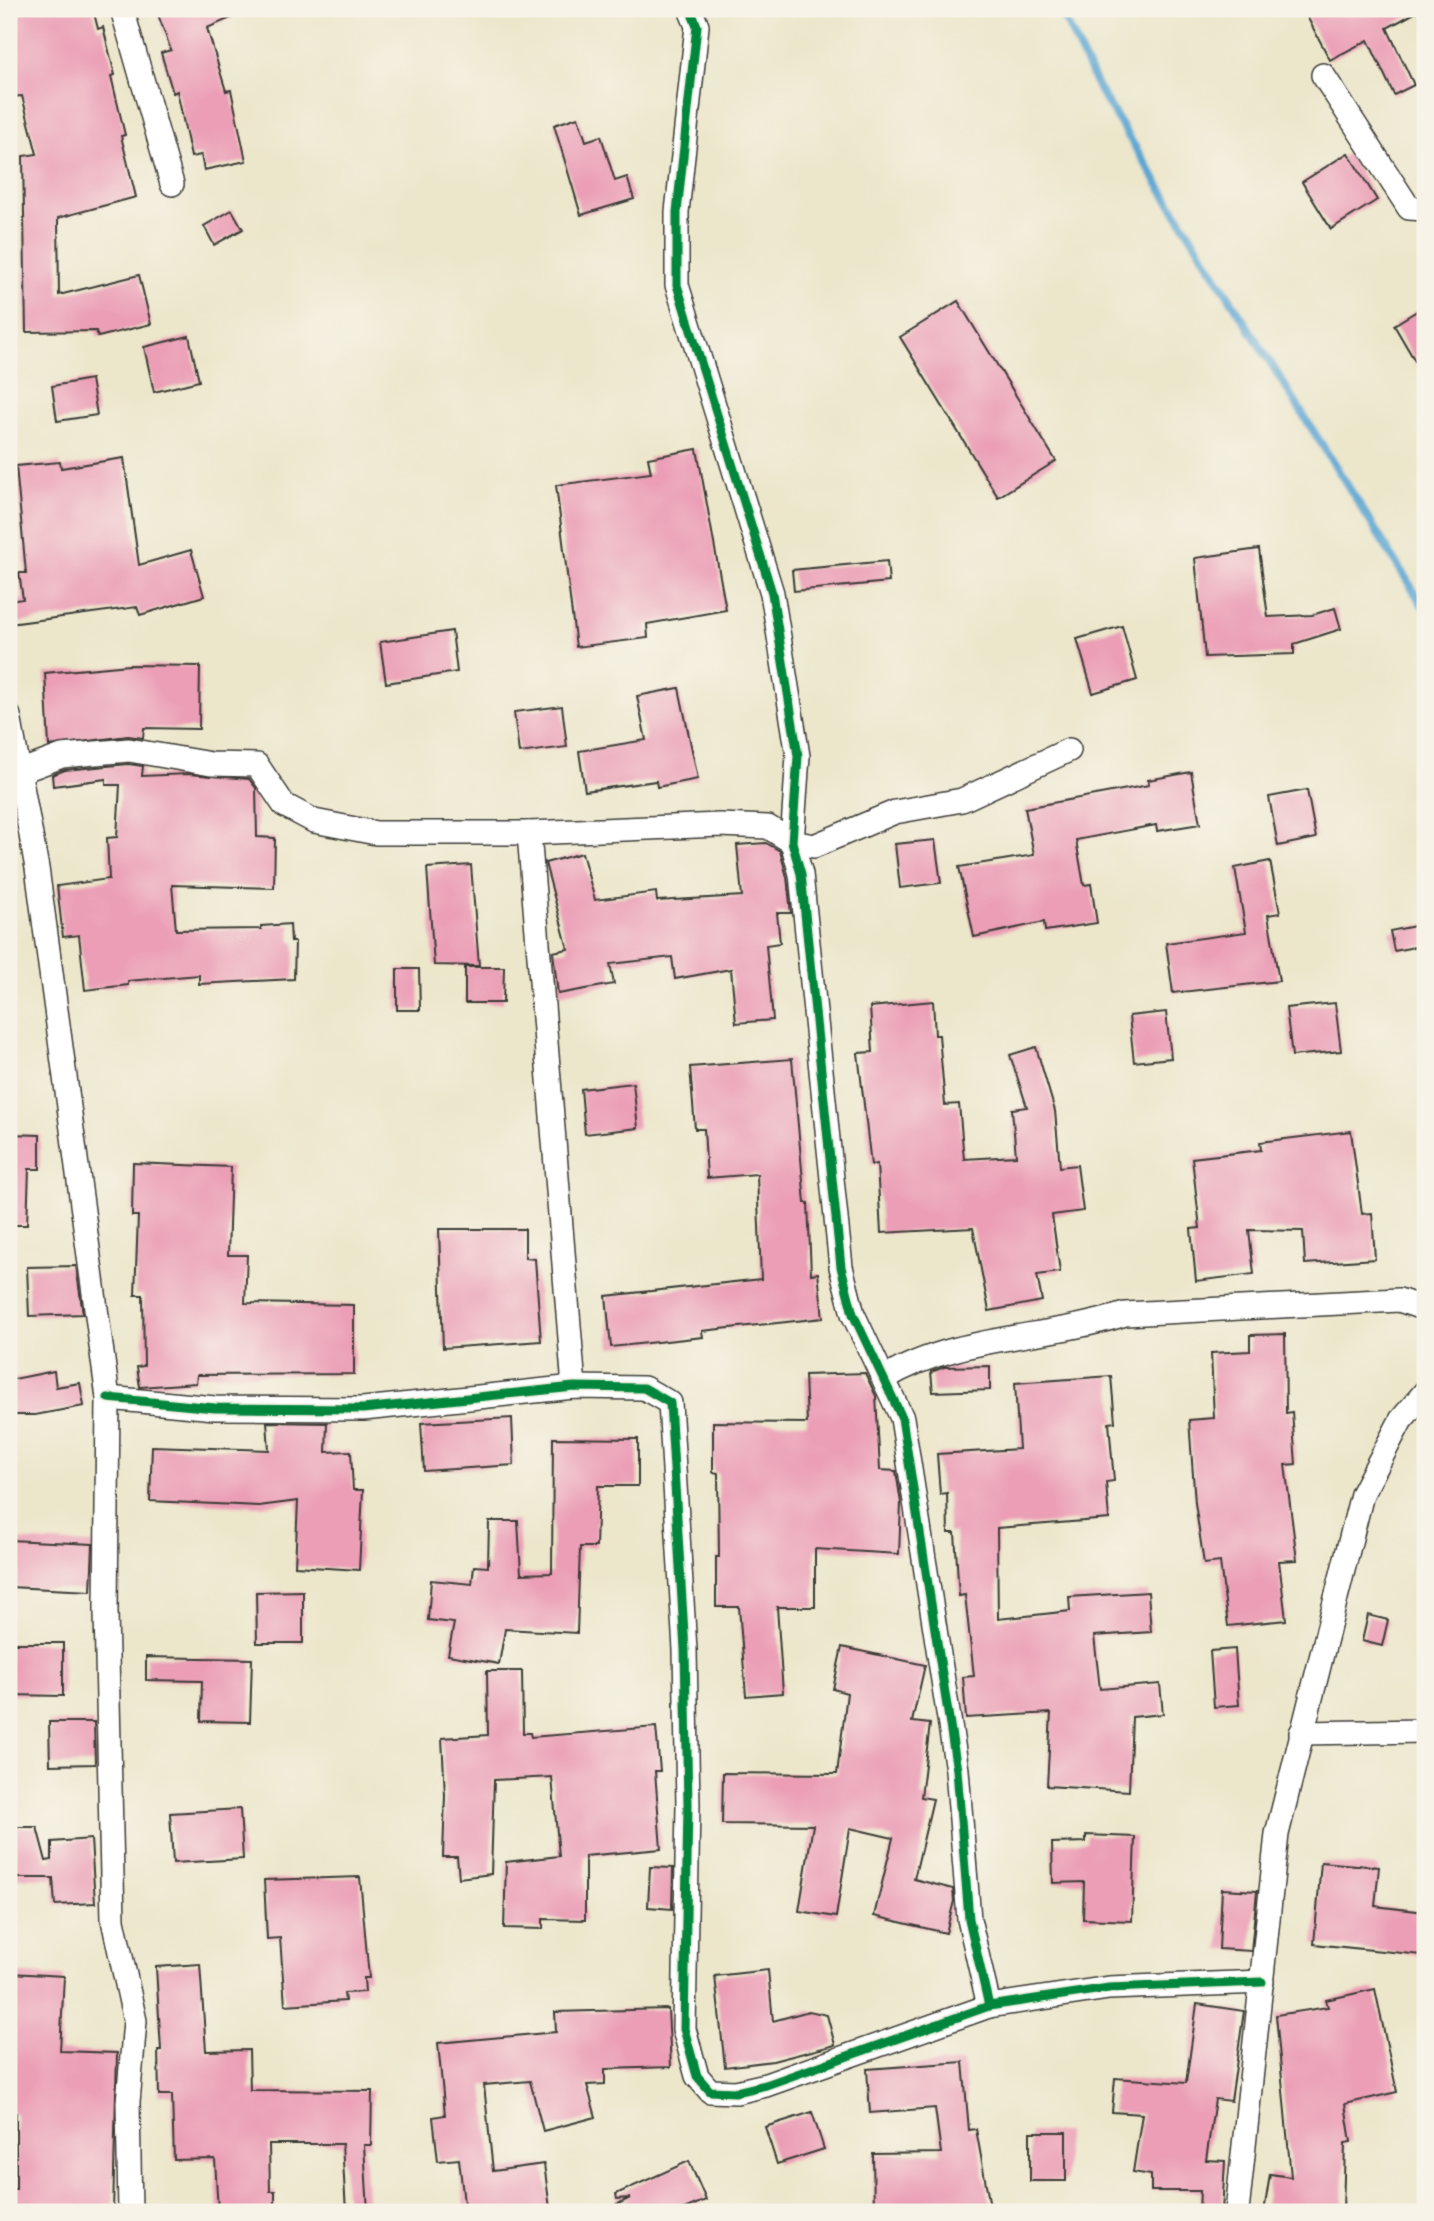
<svg xmlns="http://www.w3.org/2000/svg" width="1434" height="2221" font-family="'Patrick Hand',sans-serif">
  <rect width="100%" height="100%" fill="#f7f3e8"/>
  <filter id="ink" filterUnits="userSpaceOnUse"><feTurbulence type="fractalNoise" baseFrequency=".0143" numOctaves="2"/><feDisplacementMap in="SourceGraphic" scale="14" xChannelSelector="R" yChannelSelector="G"/><feConvolveMatrix kernelMatrix="1 2 1 2 8 2 1 2 1" color-interpolation-filters="sRGB"/></filter>
  <filter id="wash" filterUnits="userSpaceOnUse"><feTurbulence type="fractalNoise" baseFrequency=".00686" numOctaves="4" result="noise"/><feDisplacementMap in="SourceGraphic" scale="28" xChannelSelector="R" yChannelSelector="G"/><feGaussianBlur stdDeviation="1.57" result="paint"/><feColorMatrix in="noise" values="0 0 0 0 0 0 0 0 0 0 0 0 0 0 0 0 0 1.4 0 .05"/><feComposite in="paint" operator="in"/></filter>
  <g filter="url(#wash)">
    <rect width="100%" height="100%" fill="#ece6cb"/>
    <g fill="none" stroke-linecap="round" stroke-linejoin="round">
      <polyline stroke="#5aa6d2" stroke-width="8" points="1060,9 1098,88 1425,609"/>
    </g>
    <g id="blocks">
      <g fill="#eb9eb6">
        <polygon points="9,9 93,9 98,29 103,27 115,75 111,76 125,135 121,136 136,197 58,218 59,295 139,275 151,324 98,337 96,331 26,332 23,156 37,154 22,96 9,97"/>
        <polygon points="156,9 252,9 207,28 226,91 231,90 246,161 204,170 201,155 191,157 177,91 173,93 161,53 171,50"/>
        <polygon points="1303,9 1422,9 1387,28 1414,85 1394,95 1368,40 1330,60"/>
        <polygon points="578,117 586,141 601,136 615,181 627,177 634,199 581,215 554,125"/>
        <polygon points="1348,153 1377,200 1331,229 1302,182"/>
        <polygon points="232,210 243,229 214,245 204,226"/>
        <polygon points="958,301 1056,461 998,497 900,337"/>
        <polygon points="1425,306 1425,378 1394,325"/>
        <polygon points="189,336 199,381 154,392 144,347"/>
        <polygon points="91,379 97,415 57,421 52,386"/>
        <polygon points="697,449 726,610 647,624 648,638 576,647 556,485 651,473 648,458"/>
        <polygon points="124,458 139,565 191,550 204,596 140,615 137,607 9,624 9,601 23,599 19,573 26,573 16,466 60,462 61,468"/>
        <polygon points="1259,549 1268,617 1312,615 1335,608 1341,629 1294,644 1294,654 1205,657 1195,558"/>
        <polygon points="887,561 889,582 794,591 792,570"/>
        <polygon points="1122,626 1137,680 1093,693 1077,639"/>
        <polygon points="452,631 457,672 386,683 380,642"/>
        <polygon points="129,665 200,666 199,729 144,728 143,738 128,736 49,746 45,673"/>
        <polygon points="679,688 698,779 657,787 656,781 585,791 579,751 646,740 637,696"/>
        <polygon points="562,706 567,747 519,753 514,712"/>
        <polygon points="128,764 143,766 142,776 188,774 249,779 256,788 257,837 275,838 274,888 172,885 176,930 261,929 261,926 290,924 291,942 295,942 294,979 199,984 199,975 128,981 128,985 85,990 79,935 63,937 57,886 109,879 107,838 117,837 120,785 106,785 106,779 53,786 52,775 65,770"/>
        <polygon points="1191,772 1200,824 1157,831 1156,825 1076,840 1084,885 1091,884 1097,923 1045,931 1044,922 974,937 959,867 1034,855 1025,808 1149,785 1148,780"/>
        <polygon points="1307,790 1316,838 1278,846 1269,797"/>
        <polygon points="935,840 941,883 900,888 895,844"/>
        <polygon points="766,843 780,851 787,877 791,913 777,913 780,943 766,945 773,1020 736,1023 731,969 675,979 672,957 610,964 614,984 558,994 553,952 568,949 545,863 582,853 595,900 656,892 657,901 742,896 737,845"/>
        <polygon points="1270,861 1280,913 1268,915 1279,981 1173,993 1166,943 1246,932 1235,868"/>
        <polygon points="471,865 479,966 434,965 427,868"/>
        <polygon points="1425,924 1425,945 1394,951 1390,931"/>
        <polygon points="465,967 504,967 503,1003 465,1003"/>
        <polygon points="397,969 419,969 420,1010 397,1010"/>
        <polygon points="933,1001 935,1035 939,1035 945,1105 959,1104 964,1159 1016,1156 1012,1109 1027,1107 1010,1055 1036,1047 1055,1111 1060,1167 1077,1165 1083,1211 1052,1215 1060,1272 1037,1275 1042,1301 989,1311 973,1228 881,1233 877,1164 871,1165 858,1053 873,1052 870,1007"/>
        <polygon points="1335,1003 1341,1051 1292,1056 1286,1008"/>
        <polygon points="1166,1012 1171,1058 1134,1062 1129,1016"/>
        <polygon points="792,1059 805,1203 808,1203 811,1274 818,1273 823,1318 702,1331 703,1337 611,1347 606,1296 761,1279 757,1174 707,1178 704,1129 695,1129 690,1067"/>
        <polygon points="633,1083 638,1128 585,1134 581,1089"/>
        <polygon points="1351,1131 1362,1214 1372,1213 1375,1259 1305,1264 1303,1231 1249,1230 1254,1274 1196,1281 1191,1229 1200,1228 1192,1158 1261,1150 1260,1142"/>
        <polygon points="9,1134 40,1135 40,1169 29,1169 27,1225 9,1225"/>
        <polygon points="133,1163 231,1167 228,1255 247,1255 245,1303 354,1305 354,1374 197,1375 196,1383 140,1387 137,1367 144,1366 143,1295 135,1295 138,1216 132,1216"/>
        <polygon points="439,1229 525,1229 525,1258 535,1259 541,1341 443,1348"/>
        <polygon points="76,1266 83,1314 29,1316 27,1267"/>
        <polygon points="1285,1334 1286,1413 1292,1412 1296,1464 1285,1465 1297,1560 1279,1561 1286,1620 1228,1626 1220,1562 1204,1564 1195,1503 1189,1420 1214,1418 1211,1353 1250,1351 1250,1335"/>
        <polygon points="990,1366 990,1390 933,1392 931,1372 944,1367"/>
        <polygon points="54,1371 56,1387 80,1383 84,1406 35,1415 9,1415 9,1380"/>
        <polygon points="865,1373 876,1396 880,1470 896,1471 901,1503 899,1554 815,1549 815,1607 777,1607 783,1693 746,1696 739,1607 716,1607 716,1557 719,1557 718,1473 713,1472 713,1422 807,1423 805,1375"/>
        <polygon points="1111,1376 1115,1422 1109,1423 1114,1481 1106,1482 1109,1519 997,1528 998,1619 1070,1611 1069,1597 1148,1592 1151,1632 1094,1636 1100,1689 1160,1684 1163,1714 1132,1717 1129,1791 1047,1786 1051,1713 966,1718 963,1677 974,1676 965,1595 959,1596 955,1533 948,1533 947,1493 940,1494 937,1454 1019,1449 1015,1383"/>
        <polygon points="512,1418 514,1465 424,1471 421,1423"/>
        <polygon points="267,1422 327,1423 326,1452 351,1451 353,1490 363,1490 359,1570 295,1566 298,1501 259,1506 150,1501 152,1446 269,1450"/>
        <polygon points="553,1438 638,1439 638,1486 598,1486 596,1547 580,1547 577,1633 505,1629 499,1664 448,1655 454,1623 428,1620 431,1580 472,1584 474,1566 488,1567 489,1521 518,1521 521,1574 552,1573"/>
        <polygon points="9,1540 93,1544 91,1591 9,1587"/>
        <polygon points="303,1591 303,1643 257,1643 256,1592"/>
        <polygon points="1368,1615 1388,1620 1382,1646 1362,1641"/>
        <polygon points="9,1643 63,1643 63,1696 9,1695"/>
        <polygon points="842,1647 925,1665 912,1722 930,1724 921,1797 933,1799 914,1879 953,1889 954,1901 946,1933 874,1916 893,1838 850,1828 836,1917 799,1911 813,1825 722,1824 723,1773 837,1774 847,1693 833,1689"/>
        <polygon points="1235,1649 1239,1705 1214,1707 1210,1651"/>
        <polygon points="146,1657 252,1659 250,1722 201,1721 202,1681 146,1680"/>
        <polygon points="487,1671 522,1671 523,1733 530,1733 531,1737 656,1727 660,1771 655,1771 661,1849 585,1856 585,1920 543,1919 543,1929 504,1928 506,1862 559,1856 552,1777 494,1780 491,1874 459,1878 457,1857 443,1857 445,1795 442,1738 488,1735"/>
        <polygon points="49,1722 94,1722 95,1764 50,1765"/>
        <polygon points="240,1809 243,1859 173,1863 170,1813"/>
        <polygon points="9,1827 37,1827 46,1861 52,1860 52,1842 91,1839 95,1903 55,1905 53,1878 9,1878"/>
        <polygon points="1086,1835 1135,1837 1132,1921 1083,1919 1084,1882 1053,1883 1052,1843 1086,1842"/>
        <polygon points="1321,1862 1379,1867 1375,1906 1425,1912 1421,1955 1314,1944"/>
        <polygon points="650,1867 673,1868 672,1909 648,1907"/>
        <polygon points="360,1877 369,1978 364,1978 365,1992 344,1993 345,2001 285,2005 280,1938 267,1939 264,1880"/>
        <polygon points="1222,1889 1257,1891 1251,1951 1219,1949"/>
        <polygon points="200,1964 206,2051 249,2050 250,2090 372,2091 371,2145 364,2145 368,2212 346,2212 342,2144 269,2144 270,2191 275,2191 275,2212 218,2212 215,2159 174,2160 172,2095 159,2095 158,2050 161,2050 156,1967"/>
        <polygon points="768,1970 773,2021 809,2011 827,2015 835,2045 773,2061 725,2067 715,1976"/>
        <polygon points="10,1973 64,1976 60,2051 117,2053 113,2212 9,2212 9,2189 16,2189 16,2113 9,2113"/>
        <polygon points="1375,1989 1397,2092 1345,2104 1351,2142 1345,2143 1343,2212 1264,2212 1270,2174 1291,2177 1276,2015 1328,2007 1326,2000"/>
        <polygon points="1197,2004 1244,2011 1231,2101 1215,2099 1206,2160 1225,2161 1222,2212 1199,2211 1200,2191 1151,2191 1151,2175 1133,2172 1142,2114 1112,2112 1115,2078 1186,2083"/>
        <polygon points="668,2009 671,2067 605,2069 605,2084 587,2085 596,2117 543,2131 530,2081 484,2085 493,2171 544,2164 550,2208 512,2212 465,2212 459,2159 438,2161 433,2117 445,2115 438,2043 556,2032 555,2012"/>
        <polygon points="963,2062 969,2130 976,2129 991,2212 874,2212 873,2154 941,2153 935,2108 870,2113 867,2069"/>
        <polygon points="812,2112 824,2149 777,2164 765,2127"/>
        <rect x="1030" y="2132" width="36" height="49"/>
        <polygon points="689,2161 706,2200 677,2212 602,2212 630,2198 617,2199 616,2194"/>
      </g>
    </g>
  </g>
  <g filter="url(#ink)">
    <use href="#blocks" fill-opacity="0" stroke="#3b3a36" stroke-width="2"/>
    <g fill="none" stroke-linecap="round" stroke-linejoin="round">
      <defs>
        <g id="minor">
          <polyline points="122,9 172,184"/>
          <polyline points="690,9 697,26 677,212 677,285 772,593 798,756 792,842 801,874 841,1267 853,1314 902,1418 957,1770 969,1919 989,2006"/>
          <polyline points="1323,75 1409,208 1425,209"/>
          <polyline points="9,716 37,868 108,1398 106,1612 113,1920 135,2021 128,2102 130,2212"/>
          <polyline points="19,772 62,756 129,750 211,764 257,765 284,805 314,821 376,833 529,833 720,825 768,827 792,842 814,846 895,812 962,800 1069,750"/>
          <polyline points="529,833 574,1387"/>
          <path d="M885,1378C956,1335 1047,1339 1125,1314L1399,1300L1425,1309"/>
          <polyline points="108,1398 215,1408 363,1409 574,1387 644,1388 670,1403 685,1650 688,1805 684,2029 697,2076 710,2091 736,2092 766,2085 989,2006 1109,1988 1262,1982"/>
          <polyline points="1301,1733 1425,1731"/>
          <polyline points="1237,2212 1277,1834 1362,1494 1401,1420 1425,1392"/>
        </g>
      </defs>
      <use href="#minor" stroke="#3b3a36" stroke-width="26"/>
      <use href="#minor" stroke="#fff" stroke-width="23"/>
      <defs>
        <g id="cycleway">
          <polyline points="690,9 697,26 677,212 677,285 772,593 798,756 792,842 801,874 841,1267 853,1314 902,1418 957,1770 969,1919 989,2006"/>
          <polyline points="108,1398 215,1408 363,1409 574,1387 644,1388 670,1403 685,1650 688,1805 684,2029 697,2076 710,2091 736,2092 766,2085 989,2006 1109,1988 1262,1982"/>
        </g>
      </defs>
      <use href="#cycleway" stroke="#f7f3e8" stroke-width="13"/>
      <use href="#cycleway" stroke="#00873e" stroke-width="9"/>
    </g>
  </g>
  <rect width="1434" height="2221" fill="none" stroke="#f7f3e8" stroke-width="35"/>
</svg>
